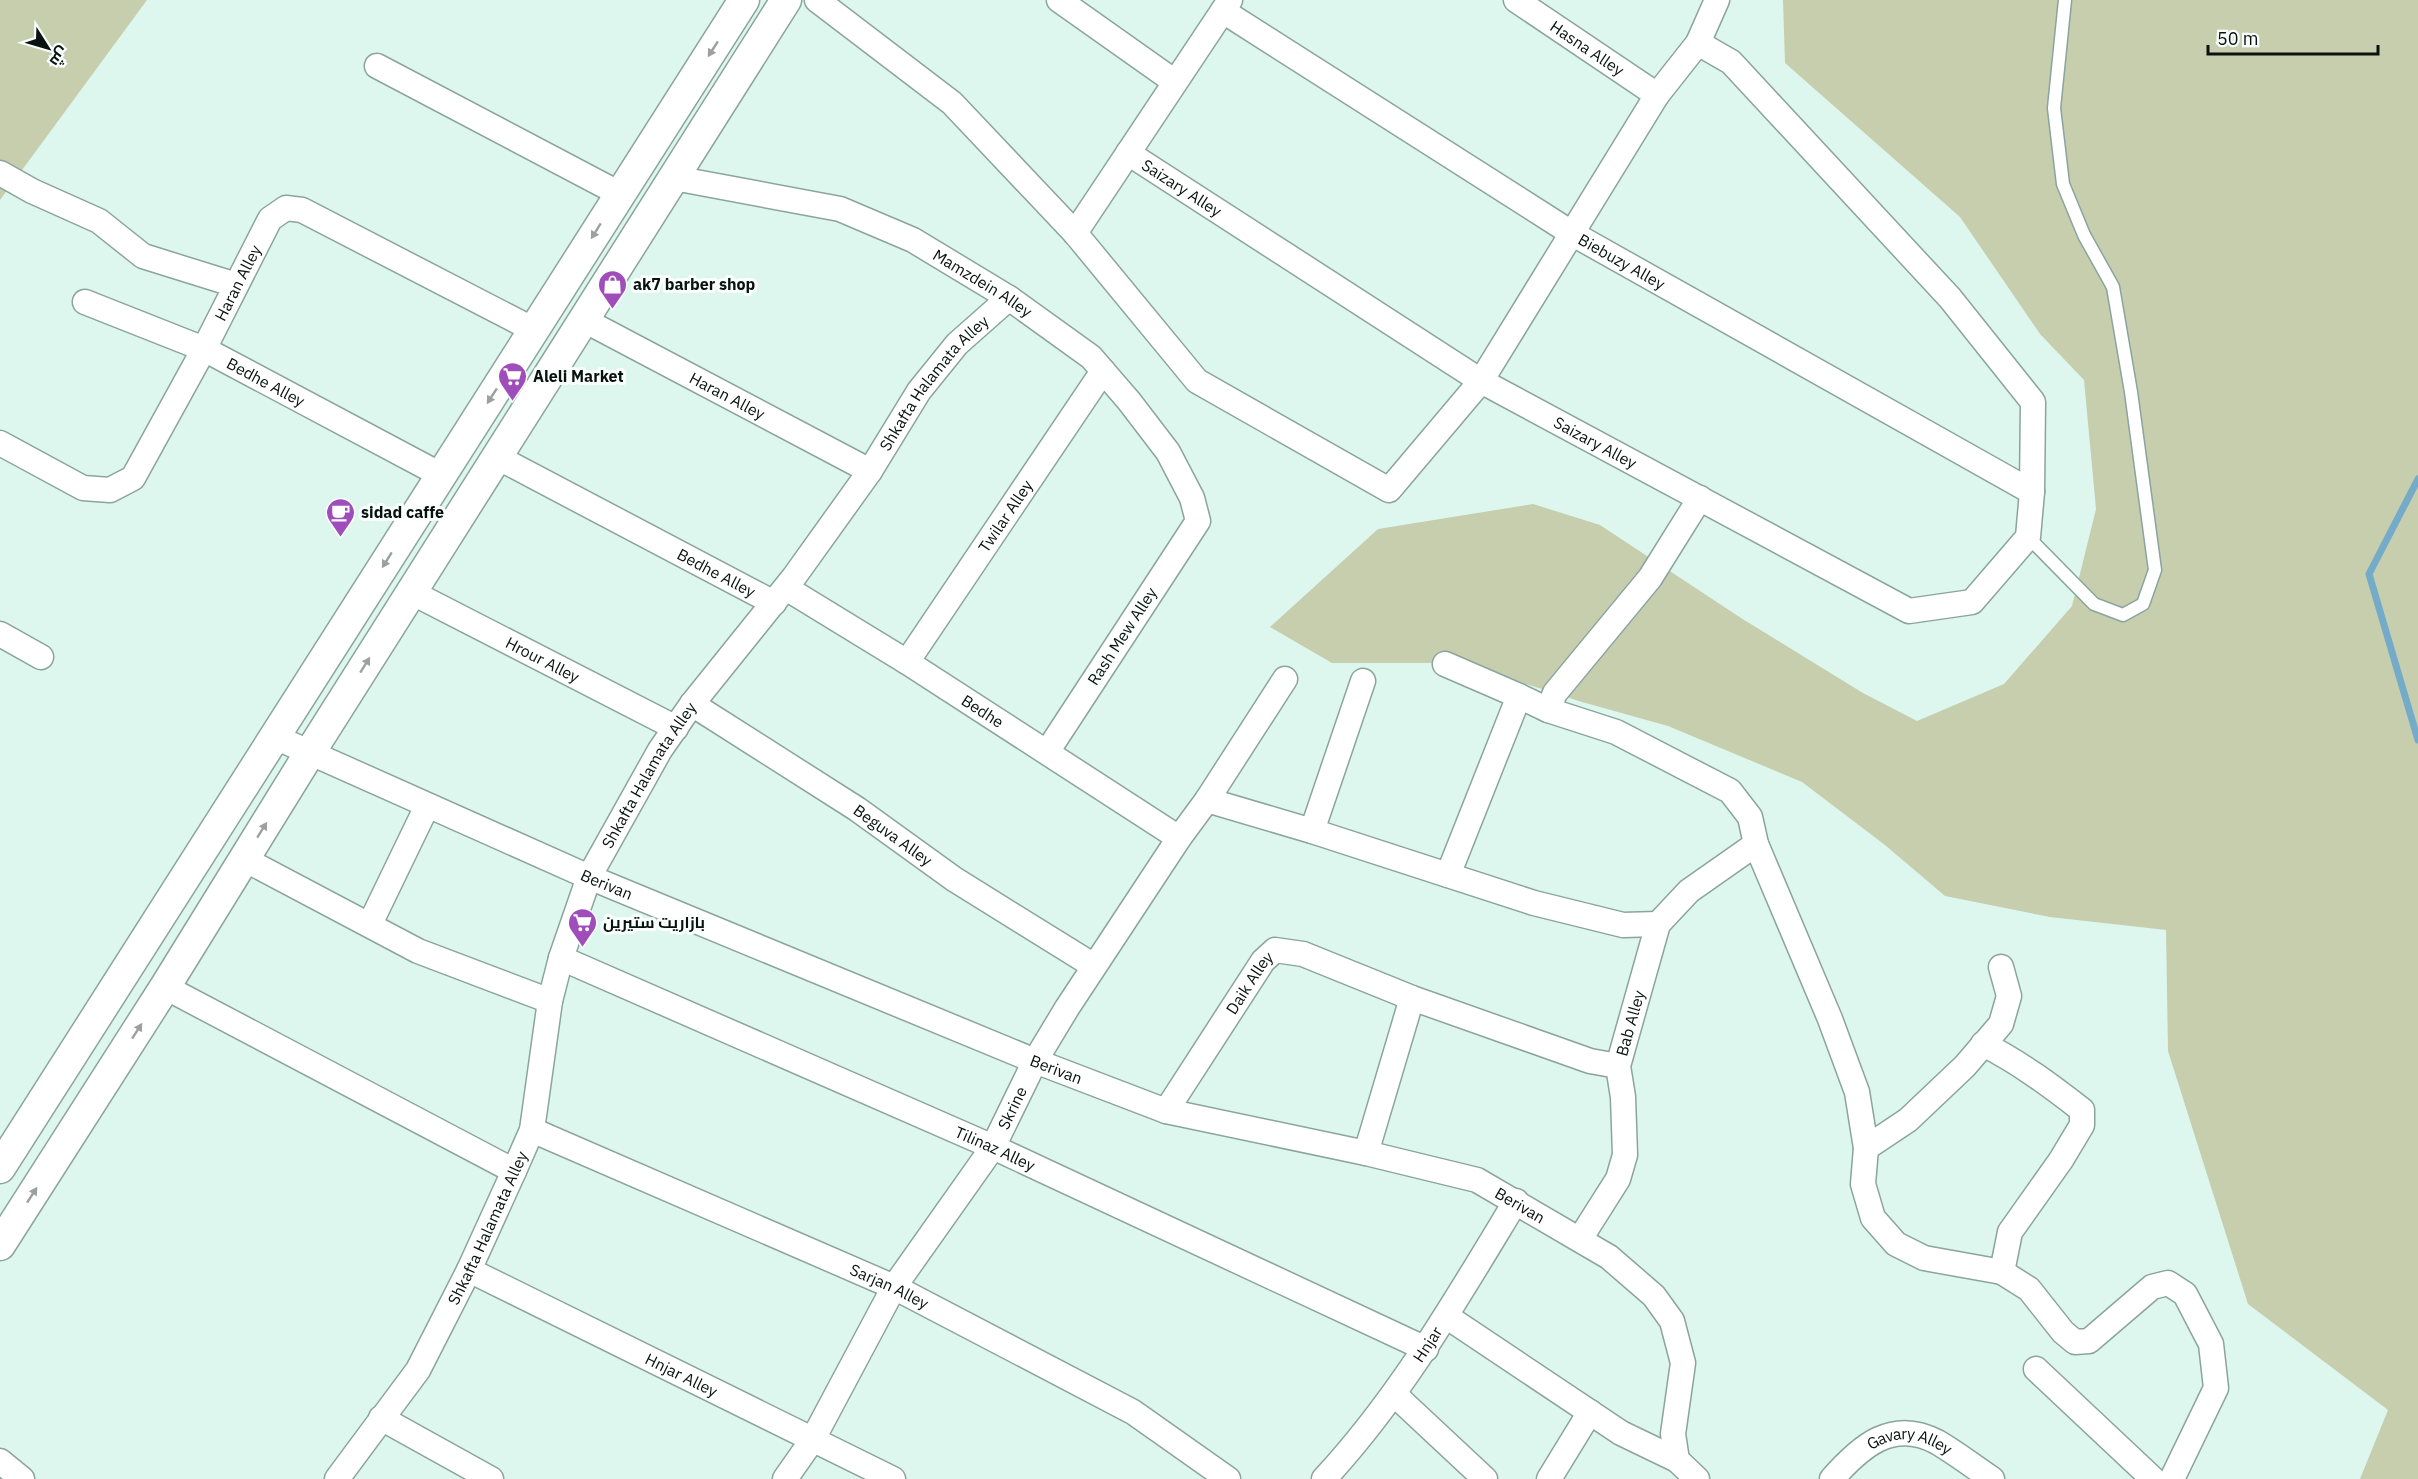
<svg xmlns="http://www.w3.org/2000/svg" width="2418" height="1479" font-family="'IBM Plex Sans',Cairo,sans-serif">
  <rect width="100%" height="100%" fill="#ddf7ef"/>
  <g fill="#c6ceae">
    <polygon points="0,0 147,0 0,200"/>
    <polygon points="1783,0 2418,0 2418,1479 2360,1479 2388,1410 2248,1304 2168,1051 2166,930 2050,917 1945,896 1885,845 1802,782 1668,726 1582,702 1462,663 1332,663 1270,627 1378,529 1533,504 1600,525 1741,618 1863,693 1917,721 2004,684 2072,606 2096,509 2084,380 2040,334 1960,217 1785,63"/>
  </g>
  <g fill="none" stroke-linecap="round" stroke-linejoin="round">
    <polyline stroke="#74abc8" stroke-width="7" points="2418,479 2369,574 2418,740"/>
    <defs>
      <polyline id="service" points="2028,537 2094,604 2123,615 2143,604 2155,570 2131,392 2113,287 2084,235 2063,184 2054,108 2065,0"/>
      <g id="minor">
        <polyline points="817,0 952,103 1075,233 1197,381 1389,490 1481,381 1657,95 1698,43 1717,0"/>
        <polyline points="1059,0 1175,82"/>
        <path id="s1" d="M1516,0L1657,95"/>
        <path id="s2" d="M1223,11L1573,234L2032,492"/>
        <polyline points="377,66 620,194"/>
        <path id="s3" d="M1128,153L1481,381L1909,611L1972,602L2028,537L2032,492L2033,402L1950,298L1731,62L1698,43"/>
        <polyline points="0,173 32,191 99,221 143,256 236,285"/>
        <path id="s4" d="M674,178L840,209L913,240L1009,298L1091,357L1129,401L1168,452L1192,498L1198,521L1047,752"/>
        <polyline points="1075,233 1230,0"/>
        <path id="s5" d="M85,302L204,349L441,475"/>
        <path id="s6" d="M584,320L870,471"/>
        <path id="s7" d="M0,443L83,488L110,490L133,478L204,349L270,219L286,208L302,210L534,330"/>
        <path id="s8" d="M497,457L774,603"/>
        <path id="s9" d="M786,588L907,662L1179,838"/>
        <path id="s10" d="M411,592L676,728"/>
        <polyline points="0,634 41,657"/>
        <path id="s11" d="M907,662L1103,371"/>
        <polyline points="1445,664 1519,696"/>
        <path id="s12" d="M692,704L857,809L954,879L1094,966"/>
        <polyline points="1548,710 1555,693 1650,578 1700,498"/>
        <path id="s13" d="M275,737L589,877L1035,1061L1166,1111L1366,1153L1477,1180L1609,1257L1654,1296L1672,1321L1683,1363L1673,1434L1677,1460L1697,1479"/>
        <polyline points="1207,800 1312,831 1534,903 1623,925 1658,924"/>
        <polyline points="1312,831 1363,681"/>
        <polyline points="244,859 418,951 550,1001"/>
        <polyline points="1448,875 1519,696 1548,710 1616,732 1730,791 1750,817 1756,844 1830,1019 1857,1092 1866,1148 1863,1184 1873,1218 1896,1244 1924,1258 2002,1272 2029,1289 2063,1332 2075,1342 2089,1341 2152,1287 2168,1283 2185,1294 2211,1344 2216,1388 2172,1479"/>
        <polyline points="370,924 427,806"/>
        <path id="s14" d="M561,958L993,1147L1426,1349"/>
        <polyline points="165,987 514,1171"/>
        <polyline points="1412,998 1590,1061 1618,1066"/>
        <path d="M1983,1044C2019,1062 2051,1086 2082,1110V1125L2061,1160L2010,1232L2002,1272"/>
        <path id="s15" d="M1166,1111L1263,961L1275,950L1303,954L1412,998L1366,1153"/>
        <path id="s16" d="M532,1130L894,1287L1133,1412L1228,1479"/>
        <polyline points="1866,1148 1908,1120 1965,1066 2001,1024 2009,996 2001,967"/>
        <path id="s17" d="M1580,1239L1618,1179L1625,1155L1623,1097L1618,1066L1658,924L1689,891L1756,844"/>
        <path id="s18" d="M469,1270L893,1479"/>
        <polyline points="1446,1316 1621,1433 1677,1460"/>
        <polyline points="2036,1369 2153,1479"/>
        <polyline points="1394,1394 1485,1479"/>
        <polyline points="381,1418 491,1479"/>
        <polyline points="0,1461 22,1479"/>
        <path id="s19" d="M337,1479L418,1370L469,1270L514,1171L532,1130L550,1001L561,958L589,877L660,750L692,704L794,577L870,471L919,391L957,344L1009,298"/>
        <path id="s20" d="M785,1479L813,1439L894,1287L993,1147L1035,1061L1067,1008L1179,838L1207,800L1285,679"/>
        <path id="s21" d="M1324,1479C1401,1396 1457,1298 1516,1201"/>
        <polyline points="1549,1479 1590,1412"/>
        <path id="s22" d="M1832,1479C1860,1447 1892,1418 1937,1442C1956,1453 1974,1467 1992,1479"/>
      </g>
      <g id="tertiary">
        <polyline points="0,1168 744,0"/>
        <polyline points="0,1245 165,987 309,754 786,0"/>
      </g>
    </defs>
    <use href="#service" stroke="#8ba49d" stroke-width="15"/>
    <use href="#minor" stroke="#8ba49d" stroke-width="27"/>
    <use href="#tertiary" stroke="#8ba49d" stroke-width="33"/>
    <use href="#service" stroke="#fff" stroke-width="12"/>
    <use href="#minor" stroke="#fff" stroke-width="24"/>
    <use href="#tertiary" stroke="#fff" stroke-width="30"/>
  </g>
  <defs><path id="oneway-solid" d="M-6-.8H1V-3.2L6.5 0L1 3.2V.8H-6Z" transform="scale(1.5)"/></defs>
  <g fill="#9ca09f">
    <use href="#oneway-solid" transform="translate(713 49) rotate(123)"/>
    <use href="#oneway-solid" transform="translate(596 231) rotate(122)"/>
    <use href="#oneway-solid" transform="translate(492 396) rotate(123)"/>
    <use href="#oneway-solid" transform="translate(387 560) rotate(122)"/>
    <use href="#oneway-solid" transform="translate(365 665) rotate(-58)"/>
    <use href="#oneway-solid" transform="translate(262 830) rotate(-58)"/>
    <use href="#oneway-solid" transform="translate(137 1031) rotate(-57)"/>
    <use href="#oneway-solid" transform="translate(32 1195) rotate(-57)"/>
  </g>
  <defs>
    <symbol id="shop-pin" viewBox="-11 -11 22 30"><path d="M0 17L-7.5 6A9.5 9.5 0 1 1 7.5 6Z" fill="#a04dbc" stroke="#fafffd"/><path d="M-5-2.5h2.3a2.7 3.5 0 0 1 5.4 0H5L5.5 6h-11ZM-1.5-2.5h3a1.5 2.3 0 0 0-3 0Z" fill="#fff"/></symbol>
    <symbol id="supermarket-pin" viewBox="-11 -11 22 30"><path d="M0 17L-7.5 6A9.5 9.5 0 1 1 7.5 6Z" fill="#a04dbc" stroke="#fafffd"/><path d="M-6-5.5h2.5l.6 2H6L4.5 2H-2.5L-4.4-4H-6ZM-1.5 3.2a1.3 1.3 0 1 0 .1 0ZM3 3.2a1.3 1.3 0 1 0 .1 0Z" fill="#fff"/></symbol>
    <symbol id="cafe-pin" viewBox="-11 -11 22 30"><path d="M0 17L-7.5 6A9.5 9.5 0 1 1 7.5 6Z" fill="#a04dbc" stroke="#fafffd"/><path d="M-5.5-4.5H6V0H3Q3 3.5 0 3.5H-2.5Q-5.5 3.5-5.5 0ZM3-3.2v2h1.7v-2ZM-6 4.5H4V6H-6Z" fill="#fff"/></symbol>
  </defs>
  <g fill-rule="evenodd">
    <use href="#shop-pin" x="596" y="268" width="33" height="45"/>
    <use href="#supermarket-pin" x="496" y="360" width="33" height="45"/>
    <use href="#cafe-pin" x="324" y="496" width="33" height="45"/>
    <use href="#supermarket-pin" x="566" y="906" width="33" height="45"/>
  </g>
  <g text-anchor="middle" stroke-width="6" stroke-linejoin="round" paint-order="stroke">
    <g font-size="16" fill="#08120f" stroke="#fafffd">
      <text dy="6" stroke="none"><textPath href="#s1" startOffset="86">Hasna Alley</textPath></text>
      <text dy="6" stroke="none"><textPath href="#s3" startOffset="64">Saizary Alley</textPath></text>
      <text dy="6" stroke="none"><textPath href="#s2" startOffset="471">Biebuzy Alley</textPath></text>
      <text dy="6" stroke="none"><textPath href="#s7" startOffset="369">Haran Alley</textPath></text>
      <text dy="6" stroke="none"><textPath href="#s4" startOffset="330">Mamzdein Alley</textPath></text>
      <text dy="6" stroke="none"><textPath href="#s5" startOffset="198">Bedhe Alley</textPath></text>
      <text dy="6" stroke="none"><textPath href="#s19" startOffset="1266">Shkafta Halamata Alley</textPath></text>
      <text dy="6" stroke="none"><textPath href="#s6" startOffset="162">Haran Alley</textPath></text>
      <text dy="6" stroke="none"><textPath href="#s3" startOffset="550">Saizary Alley</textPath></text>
      <text dy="6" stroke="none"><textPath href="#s11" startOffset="176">Twilar Alley</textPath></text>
      <text dy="6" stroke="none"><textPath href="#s8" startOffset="248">Bedhe Alley</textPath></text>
      <text transform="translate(1122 636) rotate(-57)" y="6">Rash Mew Alley</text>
      <text dy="6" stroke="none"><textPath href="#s10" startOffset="148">Hrour Alley</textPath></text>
      <text dy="6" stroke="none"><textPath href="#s9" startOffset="232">Bedhe</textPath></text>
      <text dy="6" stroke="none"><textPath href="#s19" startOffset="780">Shkafta Halamata Alley</textPath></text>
      <text dy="6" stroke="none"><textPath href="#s12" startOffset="240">Beguva Alley</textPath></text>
      <text dy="6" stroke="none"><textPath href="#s13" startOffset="363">Berivan</textPath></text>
      <text dy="6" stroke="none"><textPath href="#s15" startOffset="153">Daik Alley</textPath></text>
      <text dy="6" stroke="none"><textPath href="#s17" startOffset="230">Bab Alley</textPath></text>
      <text dy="6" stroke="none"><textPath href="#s13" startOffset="849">Berivan</textPath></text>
      <text dy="6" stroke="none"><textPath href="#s20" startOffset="436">Skrine</textPath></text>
      <text dy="6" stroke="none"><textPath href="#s14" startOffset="474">Tilinaz Alley</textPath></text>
      <text dy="6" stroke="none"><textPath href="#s13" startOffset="1335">Berivan</textPath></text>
      <text dy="6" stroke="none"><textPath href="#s19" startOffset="294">Shkafta Halamata Alley</textPath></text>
      <text dy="6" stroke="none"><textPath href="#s16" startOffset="390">Sarjan Alley</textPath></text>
      <text dy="6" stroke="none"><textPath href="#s21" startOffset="170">Hnjar</textPath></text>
      <text dy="6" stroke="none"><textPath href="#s18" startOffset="237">Hnjar Alley</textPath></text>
      <text dy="6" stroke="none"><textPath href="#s22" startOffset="94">Gavary Alley</textPath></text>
    </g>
    <g font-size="16" font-weight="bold" fill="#08120f" stroke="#fafffd" text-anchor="start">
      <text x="633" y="290">ak7 barber shop</text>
      <text x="533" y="382">Aleli Market</text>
      <text x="361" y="518">sidad caffe</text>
      <text x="603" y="928">بازاريت ستيرين</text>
    </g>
  </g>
  <g transform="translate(48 48) rotate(127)" stroke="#fafffd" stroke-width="4.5" paint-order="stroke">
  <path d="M0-4.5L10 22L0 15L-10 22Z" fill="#08120f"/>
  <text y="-9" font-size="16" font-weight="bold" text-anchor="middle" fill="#08120f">ش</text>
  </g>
  <path d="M2208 45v9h170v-9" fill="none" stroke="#08120f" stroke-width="3"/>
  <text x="2217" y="45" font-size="18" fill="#08120f" stroke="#fafffd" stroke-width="4.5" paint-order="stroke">50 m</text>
</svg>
